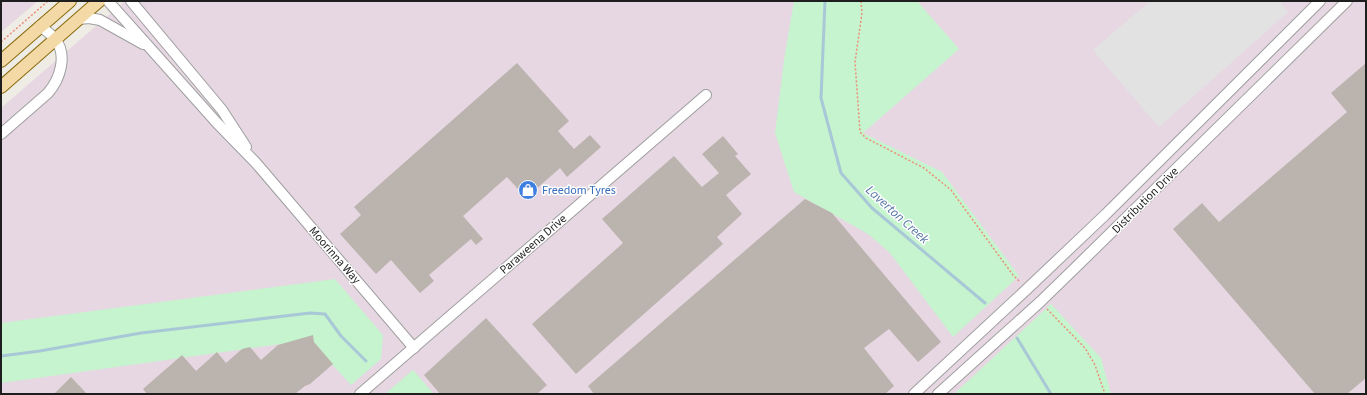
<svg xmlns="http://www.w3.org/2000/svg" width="1367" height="395" font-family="'Source Sans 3',sans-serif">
  <rect width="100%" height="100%" fill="#eeece5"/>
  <g fill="#e6d7e2">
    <polygon points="1,1 38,1 1,32"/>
    <polygon points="125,1 1366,1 1366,394 1,394 1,108"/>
  </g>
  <g fill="#c6f4ce">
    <polygon points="794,1 917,1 959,49 863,133 942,172 1019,276 953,337 890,253 868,234 794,192 775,133 784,60"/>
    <polygon points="335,279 383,335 381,359 351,385 310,340 1,383 1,323"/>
    <polygon points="1051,304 1101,358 1111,394 954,394"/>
    <polygon points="413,370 434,394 385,394"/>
  </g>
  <polygon fill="#e2e2e2" points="1150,1 1280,1 1288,12 1159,127 1093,50"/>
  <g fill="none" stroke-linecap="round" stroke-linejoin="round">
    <g stroke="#a9c8d7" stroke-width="3">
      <polyline points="825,1 821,98 841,173 872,208 985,303"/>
      <polyline points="1017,338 1051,394"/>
      <polyline points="1,356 40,351 141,333 310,313 325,314 341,336 366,361"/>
    </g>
  </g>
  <g fill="#bbb4ae">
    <polygon points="517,63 569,121 558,131 574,149 590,135 601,147 567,177 560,168 526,198 507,177 463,216 483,239 476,245 471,239 429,275 434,281 420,293 391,260 376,274 340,234 361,215 354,207"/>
    <polygon points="1366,63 1366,378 1347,394 1315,394 1173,229 1202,203 1219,222 1347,112 1331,93"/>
    <polygon points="723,136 738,154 735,156 751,174 726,195 742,214 717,237 723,244 576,374 532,324 623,243 602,219 674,156 702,187 719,173 702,154"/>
    <polygon points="805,199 832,213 941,342 918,362 889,329 864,348 894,386 885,394 594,394 588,386"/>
    <polygon points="486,318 547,385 537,394 440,394 424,375"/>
    <polygon points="313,335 314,342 333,364 310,384 305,386 295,394 147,394 143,389 182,355 196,371 217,352 226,363 242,349 250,347 261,360 278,345"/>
    <polygon points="71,377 87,394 54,394"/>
  </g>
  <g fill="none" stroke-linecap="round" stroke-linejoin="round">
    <defs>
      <g id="minor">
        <polyline points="108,1 217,123 256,163 414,348"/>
        <polyline points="131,1 222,110 246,147"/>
        <polyline points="79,19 89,18 100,20 143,44"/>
        <path d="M1,134L48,93C60,79 68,55 55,39C51,34 45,30 40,26"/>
        <polyline points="360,394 706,95"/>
        <polyline points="914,394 1027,289 1105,215 1320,1"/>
        <polyline points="938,394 1040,302 1074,269 1347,1"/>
      </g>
      <g id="major">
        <polyline points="1,61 70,1"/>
        <polyline points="1,87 99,1"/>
      </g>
    </defs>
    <use href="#minor" stroke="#9f9f9f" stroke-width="12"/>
    <use href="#major" stroke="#896c0f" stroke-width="14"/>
    <g stroke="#ec8f78" stroke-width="1.5" stroke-dasharray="2 2" stroke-linecap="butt">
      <polyline points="861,1 862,13 855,62 860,132 866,138 924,168 951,190 1013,275 1020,282"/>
      <polyline points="1,42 48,1"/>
      <polyline points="1047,309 1085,348 1095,365 1105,394"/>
    </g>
    <use href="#minor" stroke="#fff" stroke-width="10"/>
    <use href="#major" stroke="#f3d9a5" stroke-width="12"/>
  </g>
  <defs>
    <symbol id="shop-disc" viewBox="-11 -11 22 22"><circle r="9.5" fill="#3f7fe0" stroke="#fff"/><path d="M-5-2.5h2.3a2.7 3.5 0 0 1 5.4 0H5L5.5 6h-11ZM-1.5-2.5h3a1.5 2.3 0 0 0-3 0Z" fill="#fff"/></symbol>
  </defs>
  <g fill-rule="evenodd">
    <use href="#shop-disc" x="517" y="179" width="22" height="22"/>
  </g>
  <g text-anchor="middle" stroke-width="3" stroke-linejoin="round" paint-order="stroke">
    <g font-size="12" fill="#366cbe" stroke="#fff" text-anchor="start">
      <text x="542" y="194">Freedom Tyres</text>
    </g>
    <g font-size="12" fill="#1e1e1e" stroke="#fff">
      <text transform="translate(1145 200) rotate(-45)" y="4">Distribution Drive</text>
      <text transform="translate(533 244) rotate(-41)" y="4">Paraweena Drive</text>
      <text transform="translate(335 255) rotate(49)" y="4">Moorinna Way</text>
    </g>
    <g font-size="13" font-style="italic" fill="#5474a4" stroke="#fff">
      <text transform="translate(898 214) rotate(42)" y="5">Laverton Creek</text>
    </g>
  </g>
  <rect width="1367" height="395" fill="none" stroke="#1e1e1e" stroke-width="4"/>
</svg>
